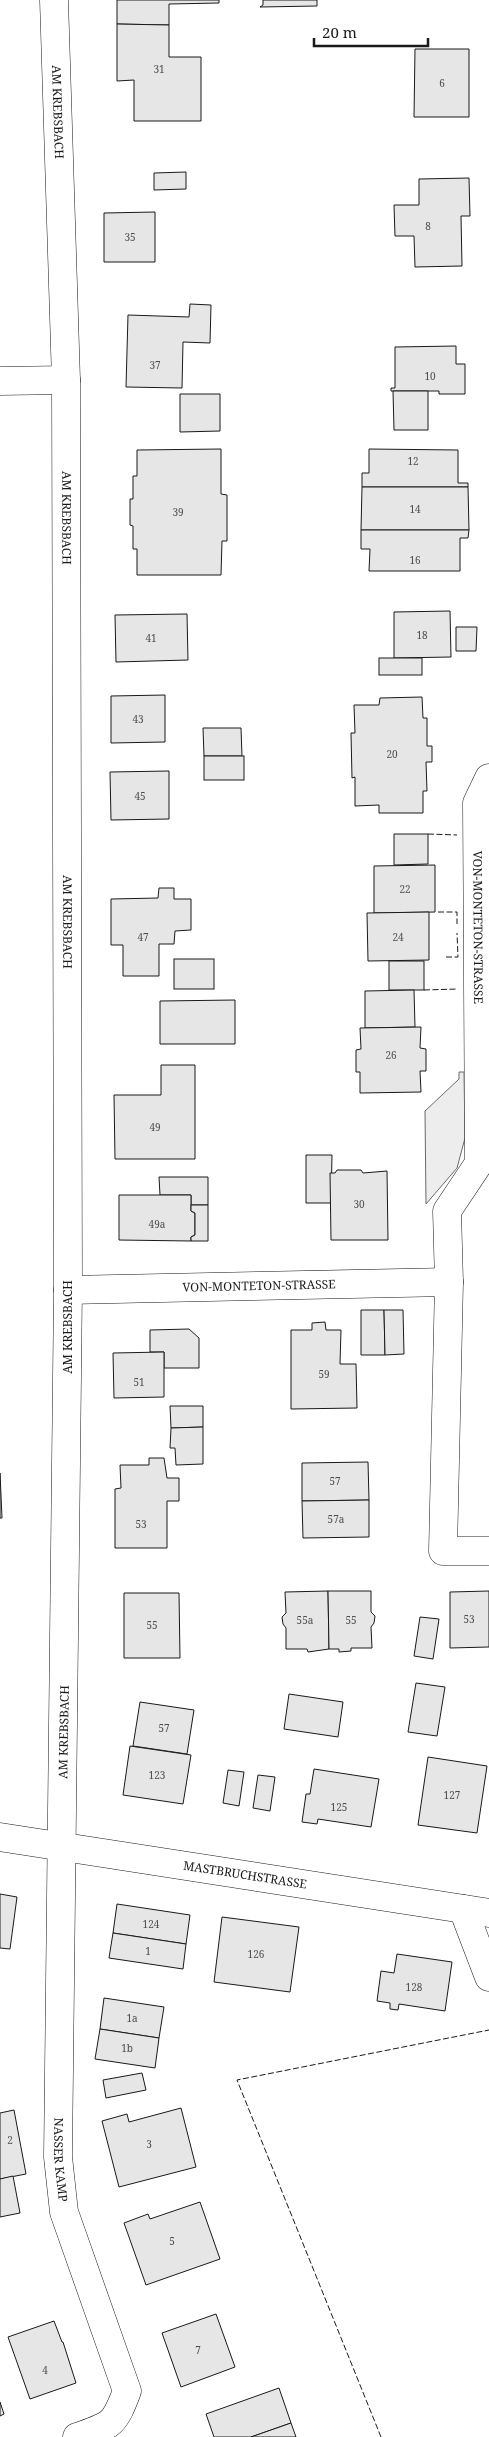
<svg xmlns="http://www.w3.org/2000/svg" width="489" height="2437" font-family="'Noto Serif',serif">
  <rect width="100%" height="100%" fill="#fff"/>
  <polygon fill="#ededed" stroke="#6a6a6a" points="459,1072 464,1072 465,1138 457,1168 426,1204 425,1111 459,1079"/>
  <g fill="#e6e6e6" stroke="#1a1a1a">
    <polygon points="117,0 219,0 219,3 169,4 169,25 117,24"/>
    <polygon points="263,0 317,0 317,6 260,7 263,5"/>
    <polygon points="117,24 169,25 169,57 201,57 201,121 134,121 134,80 117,81"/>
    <polygon points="415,49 469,49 469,117 414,117"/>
    <polygon points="186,172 186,189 154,190 154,173"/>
    <polygon points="469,178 470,216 461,216 462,266 415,267 414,236 395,236 394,205 419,205 419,179"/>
    <polygon points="155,212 155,262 104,262 104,213"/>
    <polygon points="190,304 211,305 210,343 183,342 182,388 126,387 128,315 189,317"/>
    <polygon points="456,346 456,364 465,364 465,394 439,394 439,391 391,391 391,388 395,388 395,347"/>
    <polygon points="393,391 428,391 428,430 394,430"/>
    <polygon points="180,394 220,394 220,431 180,432"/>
    <polygon points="221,449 221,494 227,495 227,541 222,541 221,575 137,575 137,549 133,549 133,526 130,525 130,499 133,499 133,476 137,476 137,450"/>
    <polygon points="369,449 458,450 458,483 468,483 468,487 362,487 362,473 369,473"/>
    <polygon points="362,487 468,487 469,530 361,530"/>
    <polygon points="361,530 469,530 468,538 460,538 460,571 369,571 370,549 361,549"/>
    <polygon points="450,611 451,657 394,658 394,612"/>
    <polygon points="187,614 188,660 116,662 115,615"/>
    <polygon points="456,627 477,627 476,651 456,651"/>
    <rect x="379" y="658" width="43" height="17"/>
    <polygon points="165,695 165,742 111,743 111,696"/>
    <polygon points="422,697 423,718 427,718 427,746 432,746 432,762 426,762 427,791 423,791 423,813 379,813 379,805 355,806 355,777 352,778 351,733 355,733 354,705 379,705 380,698"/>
    <polygon points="203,728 241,728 242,756 204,756"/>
    <rect x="204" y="756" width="40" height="24"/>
    <polygon points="169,771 169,819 111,820 110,772"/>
    <polygon points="394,834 428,834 428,864 394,865"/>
    <polygon points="435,865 435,912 374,913 374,866"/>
    <polygon points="159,888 174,888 174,899 191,899 191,930 175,931 174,944 159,944 159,976 123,976 123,945 111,945 111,899 158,898"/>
    <polygon points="429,912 429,960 368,961 367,913"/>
    <rect x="174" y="959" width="40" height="30"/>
    <rect x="389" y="961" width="35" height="29"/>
    <polygon points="414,990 415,1027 365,1028 365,991"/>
    <polygon points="235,1000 235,1044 160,1044 160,1001"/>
    <polygon points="421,1027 420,1048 426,1049 426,1071 420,1071 421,1092 360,1093 360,1072 356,1072 356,1050 361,1049 360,1028"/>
    <polygon points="161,1065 195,1065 195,1159 115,1159 114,1095 161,1095"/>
    <polygon points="306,1155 332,1155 331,1203 306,1203"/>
    <polygon points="337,1170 361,1170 363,1173 387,1171 388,1240 331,1240 330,1173 335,1173"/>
    <polygon points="159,1177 208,1177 208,1205 191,1205 191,1195 160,1195"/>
    <polygon points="119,1195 191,1195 191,1211 195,1213 195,1235 191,1237 191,1241 119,1240"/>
    <polygon points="191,1205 208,1205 208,1241 191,1241 191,1237 195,1235 195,1213 191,1211"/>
    <polygon points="361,1310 384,1310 385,1355 361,1355"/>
    <polygon points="384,1310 403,1310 404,1354 385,1355"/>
    <polygon points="325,1322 326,1330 341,1330 340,1364 356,1364 357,1408 291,1409 291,1330 312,1330 312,1323"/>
    <polygon points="189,1329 199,1338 199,1368 164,1368 164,1352 150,1352 150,1330"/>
    <polygon points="164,1352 164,1397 114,1398 113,1353"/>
    <polygon points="170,1406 203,1406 203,1427 171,1428"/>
    <polygon points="203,1427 203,1464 176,1465 175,1448 170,1448 171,1428"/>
    <polygon points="149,1458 164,1458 167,1478 179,1478 179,1501 167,1501 167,1548 115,1548 115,1489 121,1488 120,1465 149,1465"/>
    <polygon points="368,1462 369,1500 302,1501 302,1463"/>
    <polygon points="0,1473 2,1518 0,1518"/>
    <polygon points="369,1500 369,1537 303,1538 302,1501"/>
    <polygon points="328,1591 329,1649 308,1652 307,1649 286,1649 286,1628 283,1624 282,1617 286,1613 285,1592"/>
    <polygon points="328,1591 371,1591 371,1612 375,1616 374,1623 371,1627 372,1648 351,1648 351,1651 339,1652 339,1649 329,1649"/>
    <polygon points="489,1591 489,1647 450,1648 450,1592"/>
    <polygon points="124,1593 179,1593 180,1658 124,1658"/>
    <polygon points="420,1617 439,1619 433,1659 414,1656"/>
    <polygon points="416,1683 445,1687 437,1736 408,1732"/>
    <polygon points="289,1694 343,1702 338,1737 284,1729"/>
    <polygon points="140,1702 194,1710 187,1754 133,1746"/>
    <polygon points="130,1746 191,1755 183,1804 123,1795"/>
    <polygon points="428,1757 487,1766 477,1833 418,1825"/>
    <polygon points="314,1769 379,1779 371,1827 318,1819 317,1824 302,1822 306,1794 310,1794"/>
    <polygon points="228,1770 244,1772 239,1806 223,1803"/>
    <polygon points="258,1775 275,1777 270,1811 253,1808"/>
    <polygon points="0,1894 17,1897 10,1949 0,1948"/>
    <polygon points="117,1904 190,1915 186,1944 113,1933"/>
    <polygon points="222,1917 299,1927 290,1992 214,1982"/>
    <polygon points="113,1933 186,1944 183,1969 109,1958"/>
    <polygon points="397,1954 452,1962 445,2011 399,2004 398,2010 390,2009 390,2003 377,2001 381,1971 394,1973"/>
    <polygon points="104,1998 164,2007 159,2038 100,2029"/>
    <polygon points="100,2029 159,2038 155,2068 95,2059"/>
    <polygon points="142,2073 146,2090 106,2098 103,2080"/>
    <polygon points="181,2108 196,2167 119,2187 102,2121 127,2114 129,2122"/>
    <polygon points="14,2110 26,2174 0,2179 0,2113"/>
    <polygon points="13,2176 20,2213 0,2217 0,2179"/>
    <polygon points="200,2202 220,2259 146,2285 124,2223 148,2214 150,2219"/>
    <polygon points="216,2314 235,2367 181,2387 162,2333"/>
    <polygon points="54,2321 62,2342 63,2342 76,2383 30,2399 8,2337"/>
    <polygon points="279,2388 291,2423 251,2437 214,2437 206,2414"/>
    <polygon points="0,2402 4,2414 0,2416"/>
    <polygon points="291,2423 296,2437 251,2437"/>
  </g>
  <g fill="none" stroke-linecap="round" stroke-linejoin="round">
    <defs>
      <g id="minor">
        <path id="s1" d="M54,0L66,380L68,1290L58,2157L64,2212L127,2391C114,2426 111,2425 77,2437"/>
        <polyline points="0,381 66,380"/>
        <path id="s2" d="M489,778L477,803L479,1163L447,1211L449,1282L443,1551H489"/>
        <path id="s3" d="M68,1290L449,1282"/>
        <path id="s4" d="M0,1837L489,1913"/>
        <polyline points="463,1909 489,1977"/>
      </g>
    </defs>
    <use href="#minor" stroke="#1a1a1a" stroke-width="29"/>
    <use href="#minor" stroke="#fff" stroke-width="28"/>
    <g stroke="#1a1a1a" stroke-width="1" stroke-dasharray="6 2.5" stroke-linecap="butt">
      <polyline points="428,834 457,835"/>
      <polyline points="438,912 457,912 457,924"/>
      <polyline points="446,957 458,957 457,933"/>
      <polyline points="424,990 458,989"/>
      <polyline points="381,2437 237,2080 489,2030"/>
    </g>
  </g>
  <g text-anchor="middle" stroke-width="4" stroke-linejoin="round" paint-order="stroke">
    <g font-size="10" fill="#4d4d4d">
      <text x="159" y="73">31</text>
      <text x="442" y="87">6</text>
      <text x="428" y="230">8</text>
      <text x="130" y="241">35</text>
      <text x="155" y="369">37</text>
      <text x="430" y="380">10</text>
      <text x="413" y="465">12</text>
      <text x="415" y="513">14</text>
      <text x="178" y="516">39</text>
      <text x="415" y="564">16</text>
      <text x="422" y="639">18</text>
      <text x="151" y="642">41</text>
      <text x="138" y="723">43</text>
      <text x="392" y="758">20</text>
      <text x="140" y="800">45</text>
      <text x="405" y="893">22</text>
      <text x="143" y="941">47</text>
      <text x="398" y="941">24</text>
      <text x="391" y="1059">26</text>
      <text x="155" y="1131">49</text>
      <text x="359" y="1208">30</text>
      <text x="157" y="1228">49a</text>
      <text x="324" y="1378">59</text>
      <text x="139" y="1386">51</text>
      <text x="335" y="1485">57</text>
      <text x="336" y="1523">57a</text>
      <text x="141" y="1528">53</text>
      <text x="469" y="1623">53</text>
      <text x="305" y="1624">55a</text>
      <text x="351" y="1624">55</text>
      <text x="152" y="1629">55</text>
      <text x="164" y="1732">57</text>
      <text x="157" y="1779">123</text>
      <text x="452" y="1799">127</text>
      <text x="339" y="1811">125</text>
      <text x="151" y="1928">124</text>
      <text x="148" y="1955">1</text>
      <text x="256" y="1958">126</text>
      <text x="414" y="1991">128</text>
      <text x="132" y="2022">1a</text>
      <text x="127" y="2052">1b</text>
      <text x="10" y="2144">2</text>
      <text x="149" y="2148">3</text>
      <text x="172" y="2245">5</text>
      <text x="198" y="2354">7</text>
      <text x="45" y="2374">4</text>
    </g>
    <g font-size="12" fill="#1a1a1a" stroke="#fff">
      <text dy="4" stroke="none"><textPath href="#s1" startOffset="112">AM KREBSBACH</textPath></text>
      <text dy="4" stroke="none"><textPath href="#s1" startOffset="518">AM KREBSBACH</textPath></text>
      <text dy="4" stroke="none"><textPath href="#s1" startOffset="922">AM KREBSBACH</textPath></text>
      <text dy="4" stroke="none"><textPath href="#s2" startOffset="152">VON-MONTETON-STRASSE</textPath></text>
      <text dy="4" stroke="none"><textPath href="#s3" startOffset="191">VON-MONTETON-STRASSE</textPath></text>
      <text transform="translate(68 1327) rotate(-90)" y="4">AM KREBSBACH</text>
      <text transform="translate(64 1732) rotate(-89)" y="4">AM KREBSBACH</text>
      <text dy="4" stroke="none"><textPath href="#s4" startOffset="248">MASTBRUCHSTRASSE</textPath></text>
      <text dy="4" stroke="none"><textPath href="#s1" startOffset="2160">NASSER KAMP</textPath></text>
    </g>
  </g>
  <path d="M314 38v8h114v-8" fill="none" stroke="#1a1a1a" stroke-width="2.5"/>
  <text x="322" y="38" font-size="15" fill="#1a1a1a" stroke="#ffffff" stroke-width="4" paint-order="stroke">20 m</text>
</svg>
